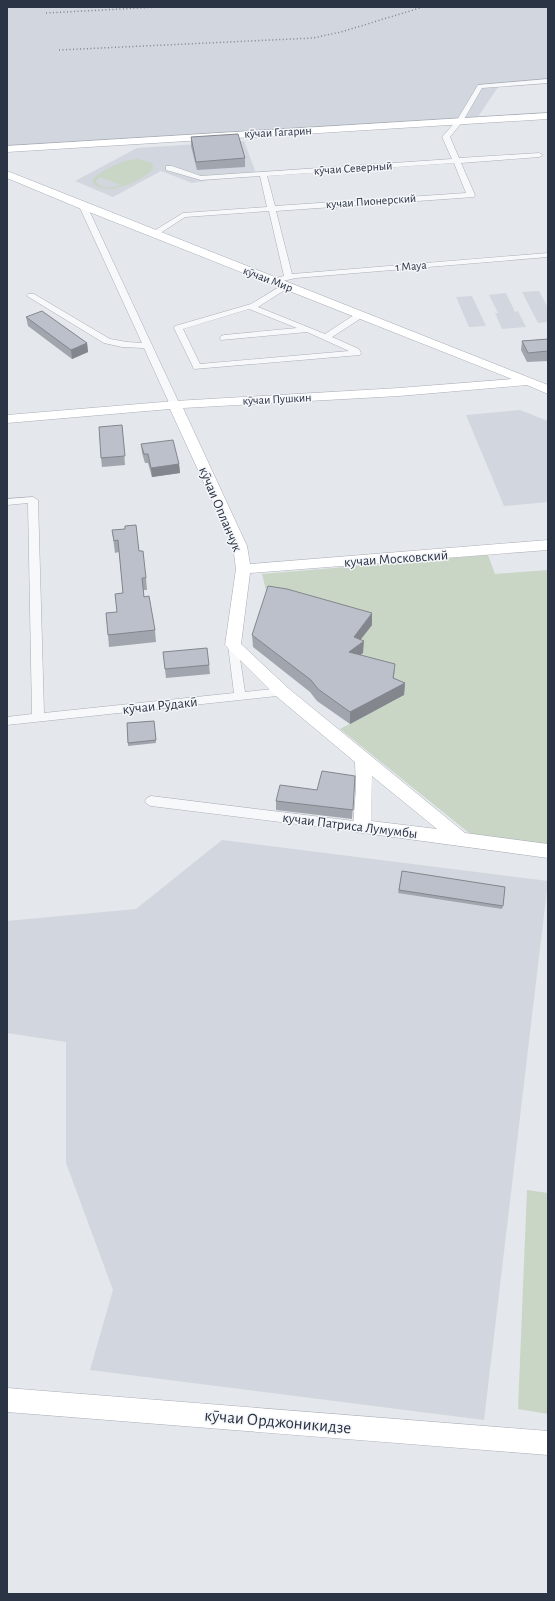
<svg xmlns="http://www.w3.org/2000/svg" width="555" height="1601" font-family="'Alegreya Sans',sans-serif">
  <rect width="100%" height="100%" fill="#e4e7ec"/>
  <g fill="#d2d6de">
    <polygon points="7,7 548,7 548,84 498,87 478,117 7,146"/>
    <polygon points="244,141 257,176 211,180 192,183 161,171 113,197 75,181 137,148"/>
    <polygon points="539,291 548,308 548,322 538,323 522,292"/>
    <polygon points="506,293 515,312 518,311 526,327 502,329 495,313 498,313 489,295"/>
    <polygon points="472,296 486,326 469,327 456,297"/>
    <polygon points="520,410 548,421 548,502 504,506 466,415"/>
    <polygon points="222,840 548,881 484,1420 90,1370 113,1290 66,1163 66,1042 7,1033 7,921 136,909"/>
  </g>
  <g fill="#c9d6c5" fill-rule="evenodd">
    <path d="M138,159L152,163L153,169C142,181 106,198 93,183V179C102,170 125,159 138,159ZM100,177L121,185C113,188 100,190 96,181Z"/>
    <polygon points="488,555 495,574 548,570 548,850 479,841 340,729 403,696 268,598 262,574"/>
    <polygon points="527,1190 548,1193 548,1414 518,1409"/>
  </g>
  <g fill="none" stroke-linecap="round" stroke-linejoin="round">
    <defs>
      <g id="street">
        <path d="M548,79V83L482,88L463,121L450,137L459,158L539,153L543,155L539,157L461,163L475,195L474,197L276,211L292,274L548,253V257L296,278L274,283H271V279L284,276L269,211L185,217L156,236H153L149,234L183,213L267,207L260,176L201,180L166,170V166H172L201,176L452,159L442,137L457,120L478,85ZM454,163L466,193L275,206L267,176Z"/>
        <polygon points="80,204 83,204 87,206 180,405 178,407 172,407 170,405 144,348 122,347 104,343 27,296 28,294 34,294 110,339 127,342 142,343 79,206"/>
        <path d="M284,284H287L291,286L258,307L325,334L357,313H363L364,315L363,317L332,337L359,349L361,353L360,355L194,369L174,328L175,326L251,304ZM249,309L297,328L224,335L221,336L220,338L221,340L307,332L349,351L200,364L183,329Z"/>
        <polygon points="33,497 38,500 44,713 234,693 228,645 229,642 237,642 238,645 245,692 282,688 286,689 288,692 286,695 7,725 7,717 32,714 28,503 7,505 7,499"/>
        <polygon points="151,796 362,822 366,824 368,827 366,830 362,832 151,806 147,804 145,801 147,798"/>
      </g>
      <g id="secondary">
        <polygon points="548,113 548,119 7,152 7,146"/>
        <path d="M7,171L548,385V394L527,385L399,396L183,408L247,546L250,564L548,540V550L250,573L241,644L288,688L465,833L548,844V858L356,832L353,827L356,788L355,762L276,696L225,645L236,569L233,546L170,409L7,423V415L175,401L399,388L512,379L79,208L7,178ZM372,776L437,829L371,821Z"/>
        <polygon points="7,1388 548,1431 548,1455 7,1412"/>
      </g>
    </defs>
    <use href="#street" stroke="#a9aeb7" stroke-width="1"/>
    <use href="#secondary" stroke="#a9aeb7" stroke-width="1"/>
    <use href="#street" fill="#f7f8fa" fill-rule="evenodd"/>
    <use href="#secondary" fill="#fff" fill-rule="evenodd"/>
    <g stroke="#7d8696" stroke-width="1.5" stroke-dasharray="1 2.5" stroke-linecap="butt">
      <polyline points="46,13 159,7"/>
      <polyline points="59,50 313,38 341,32 423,7"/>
    </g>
  </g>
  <g fill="#a1a5ae">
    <polygon points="191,137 245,158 245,167 197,170 191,146"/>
    <polygon points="26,317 87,343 88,352 72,359 28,326"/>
    <polygon points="548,339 548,361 527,362 521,350 522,341"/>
    <polygon points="122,425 125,465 102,467 101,458"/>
    <polygon points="141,444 179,464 180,473 152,477 148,463 145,463 142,453"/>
    <polygon points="112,530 139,551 146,578 147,590 144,590 144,597 155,630 156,642 109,647 108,635 117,612 123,593 119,552 115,553"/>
    <polygon points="372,625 361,639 363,653 360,655 394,678 405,683 404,695 350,724 317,701 310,692 253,647 252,635"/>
    <polygon points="163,652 209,665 210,674 166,678"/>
    <polygon points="154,721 156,743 128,746 127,723"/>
    <polygon points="355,776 352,819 276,810 276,801 317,790"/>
    <polygon points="402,871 503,906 502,909 398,893"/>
  </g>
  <g fill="#83868d">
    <polygon points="87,343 88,352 72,359 71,350"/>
    <polygon points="179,464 180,473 152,477 151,468"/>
    <polygon points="372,613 372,625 354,648 364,641 363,653 348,664 349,652 354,637"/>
    <polygon points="395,664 394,676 392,690 393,678"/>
    <polygon points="405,683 404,695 350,724 350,712"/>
  </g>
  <g fill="#bbc0ca" stroke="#83868d">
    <polygon points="238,134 245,158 196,162 191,137"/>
    <polygon points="42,311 87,343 71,350 26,317"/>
    <polygon points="548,339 548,351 528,353 522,341"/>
    <polygon points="122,425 125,456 101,458 99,427"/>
    <polygon points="173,440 179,464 151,468 148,454 144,454 141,444"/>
    <polygon points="136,525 139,551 143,551 146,578 142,578 144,597 149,596 155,630 108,635 106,613 117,612 115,594 123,593 118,540 114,541 112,530 125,529 125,526"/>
    <polygon points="268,586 287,589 372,613 354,637 364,641 349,652 395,664 393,678 405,683 350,712 318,689 311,680 252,635"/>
    <polygon points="207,648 209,665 165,669 163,652"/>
    <polygon points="154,721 156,740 128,743 127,723"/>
    <polygon points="322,771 355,776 353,810 276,801 280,785 317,790"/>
    <polygon points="402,871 505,887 503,906 399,890"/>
  </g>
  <g text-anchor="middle" stroke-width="3" stroke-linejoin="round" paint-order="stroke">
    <g font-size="12" fill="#2b3445" stroke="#f4f6f9">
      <text transform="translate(278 132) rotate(-3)" y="4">кӯчаи Гагарин</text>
      <text transform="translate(353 168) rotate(-4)" y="4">кӯчаи Северный</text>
      <text transform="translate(371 201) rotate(-4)" y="4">кучаи Пионерский</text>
      <text transform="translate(411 266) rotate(-5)" y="4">1 Maya</text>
      <text transform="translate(268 279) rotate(21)" y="4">кӯчаи Мир</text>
      <text transform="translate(277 399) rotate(-3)" y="4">кӯчаи Пушкин</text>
    </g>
    <g font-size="14" fill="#2b3445" stroke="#f4f6f9">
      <text transform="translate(221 509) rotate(67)" y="5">кӯчаи Опланчук</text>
      <text transform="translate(396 558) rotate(-4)" y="5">кучаи Московский</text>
      <text transform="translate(160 705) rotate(-6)" y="5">кӯчаи Рӯдакӣ</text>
      <text transform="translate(350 825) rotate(7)" y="5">кучаи Патриса Лумумбы</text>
    </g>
    <g font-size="17" fill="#2b3445" stroke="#f4f6f9">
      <text transform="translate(278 1421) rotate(5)" y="6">кӯчаи Орджоникидзе</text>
    </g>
  </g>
  <rect width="555" height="1601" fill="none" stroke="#2b3445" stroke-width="16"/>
</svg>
